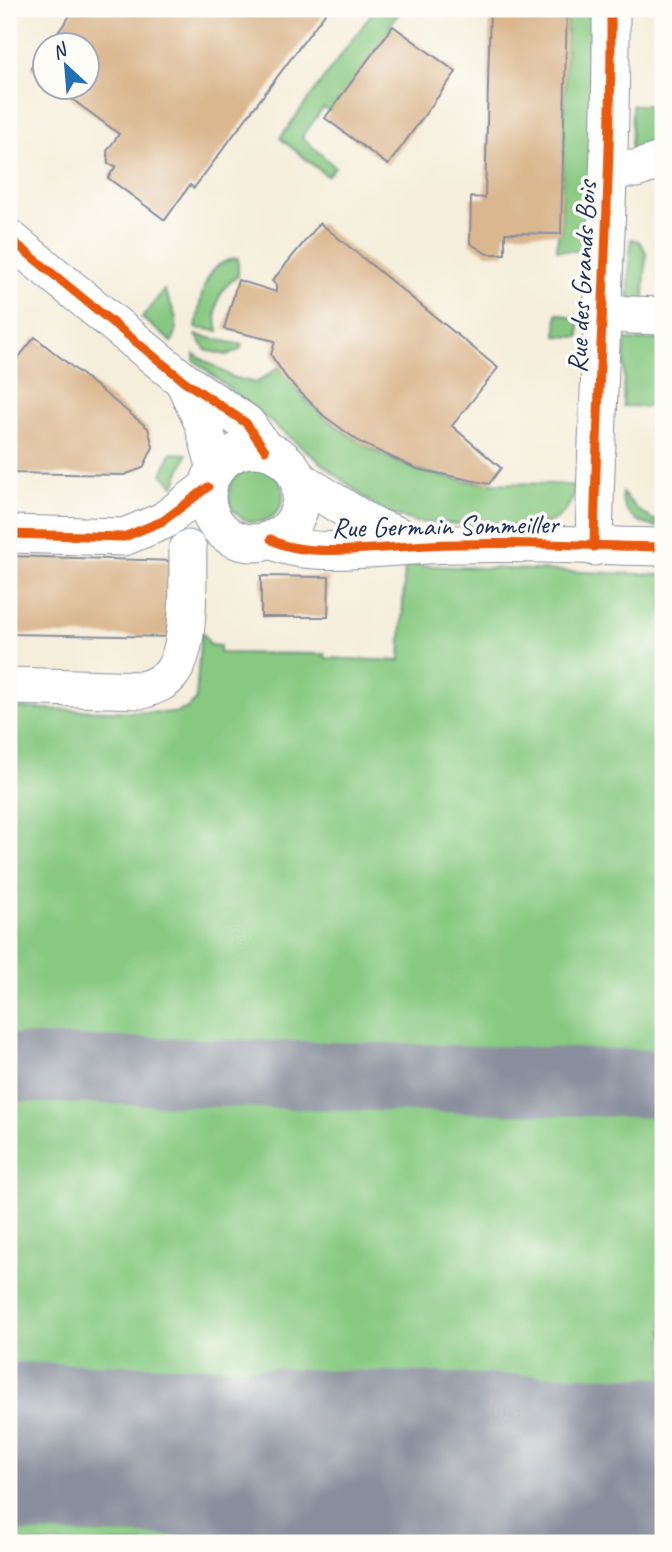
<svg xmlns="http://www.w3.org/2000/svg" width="672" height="1552" font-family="Caveat,sans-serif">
  <rect width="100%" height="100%" fill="#fdfcf7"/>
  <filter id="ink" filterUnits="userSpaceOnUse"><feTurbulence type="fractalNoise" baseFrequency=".0143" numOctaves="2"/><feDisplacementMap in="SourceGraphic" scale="14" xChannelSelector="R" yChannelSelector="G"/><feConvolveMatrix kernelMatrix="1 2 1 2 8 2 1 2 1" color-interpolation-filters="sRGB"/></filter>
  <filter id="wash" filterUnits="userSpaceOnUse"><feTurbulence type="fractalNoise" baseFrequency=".00686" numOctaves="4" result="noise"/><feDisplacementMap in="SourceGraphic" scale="28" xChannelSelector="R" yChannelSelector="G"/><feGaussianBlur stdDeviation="1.57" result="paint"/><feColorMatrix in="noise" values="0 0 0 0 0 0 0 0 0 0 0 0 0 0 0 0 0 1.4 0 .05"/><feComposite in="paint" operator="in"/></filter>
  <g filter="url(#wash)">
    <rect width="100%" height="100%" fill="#f5eedb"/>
    <g fill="#87c981" stroke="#517c70" stroke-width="2">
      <polygon points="375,9 402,9 390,25 390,30 330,112 323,108 302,137 335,167 327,176 280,138"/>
      <polygon points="567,9 594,9 588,252 557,250 558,234 561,233"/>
      <polygon points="632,105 663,105 663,148 631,155"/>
      <polygon points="631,239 639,241 646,252 644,298 628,308"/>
      <path d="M238,258V276C217,289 213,309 218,331L196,328C201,299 202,262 238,258Z"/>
      <path d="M164,290C173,309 182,322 172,342L142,318Z"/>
      <polygon points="557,313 579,320 579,337 556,336"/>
      <polygon points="196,335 242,345 240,350 226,355 206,350"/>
      <polygon points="625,340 663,340 662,407 623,406"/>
      <path d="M194,354L232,377L256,383L279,367C325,434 408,479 489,483C518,485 546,481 575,486C573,503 563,518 547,523C526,530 443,522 416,522L386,512L371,503L194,360Z"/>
      <polygon points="171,453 187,454 174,486 162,474"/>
      <circle cx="256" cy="495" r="27"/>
      <path d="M622,493L638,510L655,521L663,512V527C643,527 622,516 622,493Z"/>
      <polygon points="405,565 663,575 663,1055 9,1040 9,708 176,713 188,708 196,700 201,630 210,645 220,646 220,653 325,654 325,658 400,661"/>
      <polygon points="9,1098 663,1116 663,1393 9,1375"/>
      <polygon points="9,1525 663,1542 663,1543 9,1543"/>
    </g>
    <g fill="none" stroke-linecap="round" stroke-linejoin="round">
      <polyline stroke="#888e9c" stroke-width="68" points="9,1068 663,1084"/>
      <polyline stroke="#888e9c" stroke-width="170" points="9,1447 663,1463"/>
    </g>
    <g id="blocks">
      <g fill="#dab78f">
        <polygon points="75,9 328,9 194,188 190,185 165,220 108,178 116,166 108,164 107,151 119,134 57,88 88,88 88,46 48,46"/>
        <polygon points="490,9 567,9 561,234 505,233 505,254 487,254 470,243 471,197 485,198"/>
        <polygon points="393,26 456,72 388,165 325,118"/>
        <polygon points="46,49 46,79 31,68"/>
        <polygon points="320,223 498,368 452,426 501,468 489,484 417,469 361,443 324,416 288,380 271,355 275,341 224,329 238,280 276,292 276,285 272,281"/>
        <polygon points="35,337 148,428 153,447 143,468 124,475 9,473 9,369"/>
        <polygon points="661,444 663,444 662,483 660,474"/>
        <polygon points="9,556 175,561 174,637 9,634"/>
        <polygon points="261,576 329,577 328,617 261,617"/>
      </g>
    </g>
  </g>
  <g filter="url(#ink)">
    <use href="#blocks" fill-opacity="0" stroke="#888e9c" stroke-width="2"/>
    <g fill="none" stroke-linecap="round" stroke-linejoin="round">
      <defs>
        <g id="minor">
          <polyline points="609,169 636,169 663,160"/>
          <polyline points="9,238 184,381 246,423 265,450"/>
          <polyline points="602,314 663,316"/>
          <polyline points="184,382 203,423 216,469"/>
          <circle cx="254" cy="496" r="47"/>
          <polyline points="298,479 371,525 414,542"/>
          <polyline points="9,534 124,537 163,521 208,487"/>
          <path d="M271,539C301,560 391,546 429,545C506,541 585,546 663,547"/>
          <path d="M594,547C597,367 612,188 611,9"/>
          <path d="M9,686L143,690C153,686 164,683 171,674C192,647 187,582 188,549"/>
        </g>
      </defs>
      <use href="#minor" stroke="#888e9c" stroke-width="39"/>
      <use href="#minor" stroke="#fff" stroke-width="37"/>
      <defs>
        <g id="cycleway">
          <polyline points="9,238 184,381 246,423 265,450"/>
          <polyline points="9,534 124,537 163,521 208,487"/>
          <path d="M271,539C301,560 391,546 429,545C506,541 585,546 663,547"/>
          <path d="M594,547C597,367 612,188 611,9"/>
        </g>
      </defs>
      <use href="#cycleway" stroke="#fdfcf7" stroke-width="13"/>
      <use href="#cycleway" stroke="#e8590c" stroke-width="9"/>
    </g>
  </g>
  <g text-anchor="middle" stroke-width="7" stroke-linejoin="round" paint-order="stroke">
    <g font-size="28" fill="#1b2f5e" stroke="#fdfcf7">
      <text transform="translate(581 277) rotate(-87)" y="10">Rue des Grands Bois</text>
      <text transform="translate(445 525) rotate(-1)" y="10">Rue Germain Sommeiller</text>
    </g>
  </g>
  <rect width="672" height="1552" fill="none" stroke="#fdfcf7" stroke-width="35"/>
  <g transform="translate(66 66) rotate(334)"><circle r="33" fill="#fdfcf7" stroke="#a3aaba" stroke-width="2"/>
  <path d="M0-5L12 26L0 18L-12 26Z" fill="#1f6fb2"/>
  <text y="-10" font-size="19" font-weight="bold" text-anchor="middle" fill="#1b2f5e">N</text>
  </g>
</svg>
